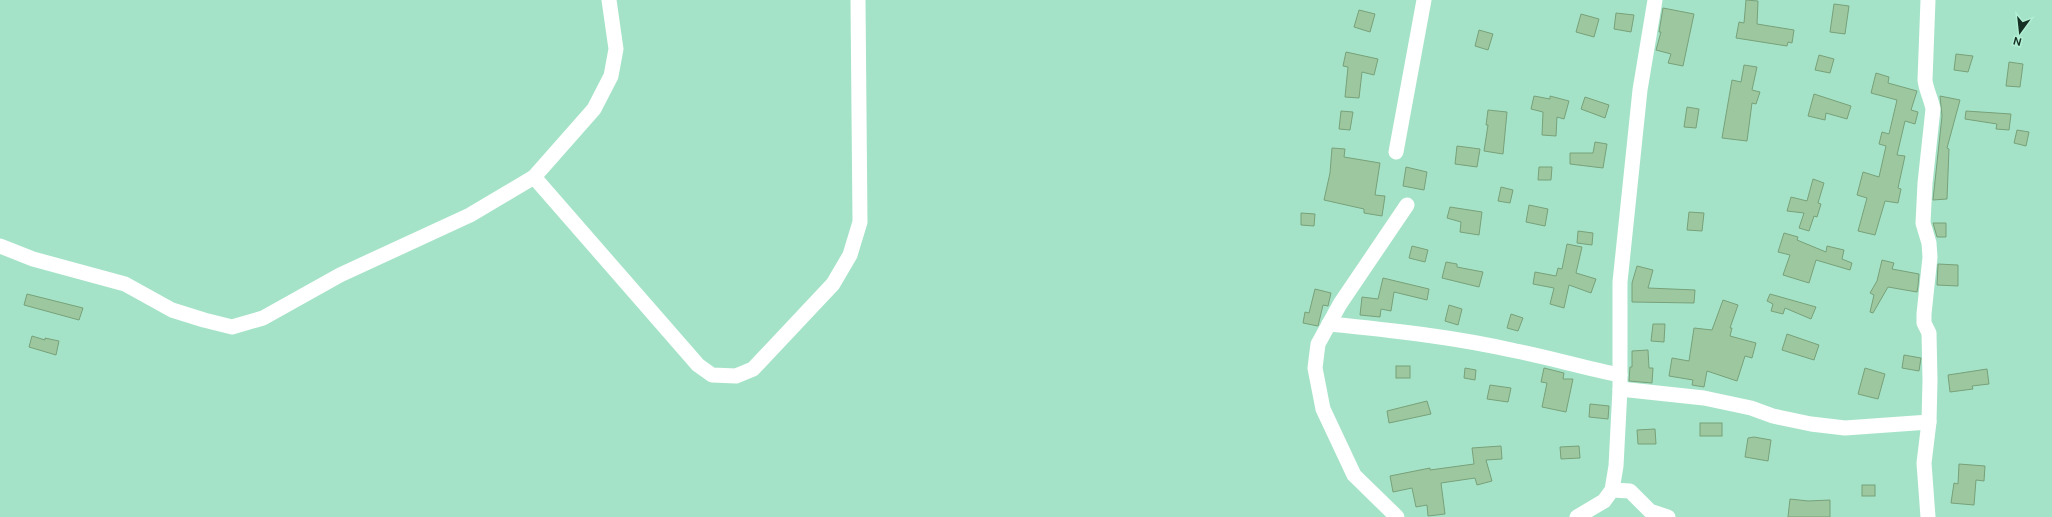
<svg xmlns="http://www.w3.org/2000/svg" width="2052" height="517" font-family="'DM Sans',sans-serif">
  <rect width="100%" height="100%" fill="#a5e3c8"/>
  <g fill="#9dc89f" stroke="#77a179">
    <polygon points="1746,0 1758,1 1757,24 1794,30 1792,43 1788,42 1787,46 1736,38 1739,22 1744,23"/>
    <polygon points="1834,4 1849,6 1845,34 1830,32"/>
    <polygon points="1663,8 1694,14 1683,66 1668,63 1671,54 1656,50 1661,32 1659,32"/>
    <polygon points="1359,10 1375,14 1370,32 1354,27"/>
    <polygon points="1616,13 1634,15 1631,32 1614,29"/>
    <polygon points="1581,14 1599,19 1594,37 1576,32"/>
    <polygon points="1479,30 1493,34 1488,50 1475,46"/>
    <polygon points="1346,52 1378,59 1374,75 1362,72 1359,98 1345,97 1348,67 1343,66"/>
    <polygon points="1956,54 1973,56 1968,72 1954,70"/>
    <polygon points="1819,55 1834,59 1830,73 1815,70"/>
    <polygon points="2009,62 2023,64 2020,87 2006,86"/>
    <polygon points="1744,65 1757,67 1752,90 1760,92 1756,104 1752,103 1747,141 1722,138 1732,80 1741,82"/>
    <polygon points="1876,73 1889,77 1888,83 1917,91 1911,110 1918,112 1915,124 1905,121 1897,155 1905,156 1898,188 1901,189 1898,203 1885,201 1875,235 1858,231 1867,198 1857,195 1863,172 1879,177 1886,146 1879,144 1882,132 1889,134 1897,100 1871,93"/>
    <polygon points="1814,94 1851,106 1847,119 1826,113 1825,120 1808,116"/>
    <polygon points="1534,96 1550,99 1550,96 1569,101 1564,119 1557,117 1556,136 1542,135 1543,112 1531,109"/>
    <polygon points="1940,96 1960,100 1947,148 1949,149 1947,199 1933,200 1942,116"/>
    <polygon points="1585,97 1609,105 1605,118 1581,109"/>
    <polygon points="1687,107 1699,109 1696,128 1684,127"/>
    <polygon points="1488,110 1507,112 1503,154 1484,151 1488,125 1486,125"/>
    <polygon points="1341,111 1353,112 1350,130 1339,129"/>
    <polygon points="1966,111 2011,114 2009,130 1996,129 1997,124 1965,119"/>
    <polygon points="2017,130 2029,132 2026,146 2014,143"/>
    <polygon points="1595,142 1607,144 1603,168 1570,164 1570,153 1593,153"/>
    <polygon points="1457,146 1480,149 1477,167 1455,164"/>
    <polygon points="1332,148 1345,149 1344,157 1380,163 1375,195 1385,196 1382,216 1364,213 1364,209 1324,200 1330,173"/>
    <polygon points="1406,167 1427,172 1424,190 1403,186"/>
    <polygon points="1539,167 1552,167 1551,180 1538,180"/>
    <polygon points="1813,179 1824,183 1818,203 1821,204 1817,217 1814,216 1809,231 1799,228 1804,213 1787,211 1791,197 1807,201"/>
    <polygon points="1501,187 1513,190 1510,203 1498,201"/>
    <polygon points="1529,205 1548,209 1545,226 1526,222"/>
    <polygon points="1450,207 1482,212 1479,235 1460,232 1461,222 1447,218"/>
    <polygon points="1689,212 1704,213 1702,231 1687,230"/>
    <polygon points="1301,213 1315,214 1314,226 1301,225"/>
    <polygon points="1933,223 1946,223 1946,237 1937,237"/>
    <polygon points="1578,231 1593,233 1592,245 1577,243"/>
    <polygon points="1784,233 1798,237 1797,240 1826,252 1827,246 1844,250 1842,259 1852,263 1850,270 1816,260 1809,283 1783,275 1790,255 1778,252"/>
    <polygon points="1567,244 1582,247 1576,273 1596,279 1591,293 1569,285 1564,308 1550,304 1554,288 1533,284 1535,272 1556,276 1558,268 1562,269"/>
    <polygon points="1412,246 1428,250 1425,262 1409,258"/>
    <polygon points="1882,260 1894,263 1892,269 1919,274 1918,286 1917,292 1888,287 1873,313 1870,312 1874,295 1870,293 1877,281"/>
    <polygon points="1446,262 1457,264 1457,267 1483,272 1479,287 1442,278"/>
    <polygon points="1938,264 1958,265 1958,286 1937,285"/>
    <polygon points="1637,266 1653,270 1648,288 1695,290 1694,303 1632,302 1632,283"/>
    <polygon points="1383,278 1429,289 1427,300 1394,292 1391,311 1381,309 1380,317 1360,315 1362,297 1378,299"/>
    <polygon points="1315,289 1331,293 1328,306 1323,305 1318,326 1303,323 1305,312 1309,313"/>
    <polygon points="27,294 83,308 79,320 24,305"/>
    <polygon points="1770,294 1816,307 1811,319 1785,308 1783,314 1771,311 1773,304 1767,301"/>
    <polygon points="1723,300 1738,305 1730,328 1732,328 1730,336 1756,343 1752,358 1745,356 1737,381 1707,371 1704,387 1692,385 1693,380 1669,376 1672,358 1689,361 1694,328 1712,330"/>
    <polygon points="1449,305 1462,309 1458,325 1445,321"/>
    <polygon points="1511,314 1523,318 1518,331 1507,328"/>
    <polygon points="1653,324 1665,324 1664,342 1651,341"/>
    <polygon points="1787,334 1819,345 1814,360 1782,350"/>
    <polygon points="32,336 45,340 45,338 59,341 56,355 29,347"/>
    <polygon points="1648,350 1649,368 1653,368 1652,383 1629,381 1630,367 1632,367 1632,351"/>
    <polygon points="1904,355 1921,358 1919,371 1902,368"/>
    <rect x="1396" y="366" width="14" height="12"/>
    <polygon points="1465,368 1476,370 1475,380 1464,378"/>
    <polygon points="1544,368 1564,373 1563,379 1573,379 1566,412 1542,407 1547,383 1541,382"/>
    <polygon points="1865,368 1885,374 1878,399 1858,394"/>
    <polygon points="1987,369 1989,384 1972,386 1973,389 1950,392 1948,375"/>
    <polygon points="1490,385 1511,388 1508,402 1487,399"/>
    <polygon points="1427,401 1431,414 1389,423 1387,411"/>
    <polygon points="1590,404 1609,406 1608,419 1589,417"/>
    <rect x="1700" y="423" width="22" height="13"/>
    <polygon points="1655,429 1656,444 1638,444 1637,430"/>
    <polygon points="1754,437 1771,440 1768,461 1745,457 1748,438"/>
    <polygon points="1501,446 1502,459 1486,460 1492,481 1477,485 1475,478 1441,483 1445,514 1428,516 1427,505 1416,507 1412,488 1393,492 1390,476 1430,468 1430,470 1474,464 1472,448"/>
    <polygon points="1579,446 1580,458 1561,459 1560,447"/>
    <polygon points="1959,464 1985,466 1984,481 1976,480 1974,505 1951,503 1954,483 1958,484"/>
    <rect x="1862" y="485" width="13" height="11"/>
    <polygon points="1790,499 1808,501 1830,500 1830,517 1788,517"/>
  </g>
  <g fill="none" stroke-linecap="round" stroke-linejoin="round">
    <g stroke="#fff" stroke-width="15">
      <polyline points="1396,152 1424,0"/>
      <polyline points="534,177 698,365 712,375 736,376 753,369 833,284 850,255 860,222 858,0"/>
      <polyline points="0,246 33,259 125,284 172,310 204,320 232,327 263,318 340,275 470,215 534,177 594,109 611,76 616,49 609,0"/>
      <path d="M1329,324C1391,330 1454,337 1516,351C1551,358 1585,368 1620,375"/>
      <polyline points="1620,389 1704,398 1751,408 1773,416 1811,424 1845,428 1929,422"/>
      <polyline points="1612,490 1630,491 1650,511 1668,517"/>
      <polyline points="1397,517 1354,475 1323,409 1315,368 1318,344 1340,304 1407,205"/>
      <polyline points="1577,517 1604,501 1612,490 1616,466 1620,389 1620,282 1640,90 1655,0"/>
      <path d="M1928,517L1924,463L1929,422L1930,380L1929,333L1924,323V314L1930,257L1929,243L1923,223L1925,183L1933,109C1931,98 1926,90 1925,80L1928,0"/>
    </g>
  </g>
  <g transform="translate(2020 32) rotate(195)" stroke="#b2f0d5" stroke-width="3" paint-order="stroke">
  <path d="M0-3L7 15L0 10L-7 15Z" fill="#173026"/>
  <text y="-6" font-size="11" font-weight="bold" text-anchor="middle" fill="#173026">N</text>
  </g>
</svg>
